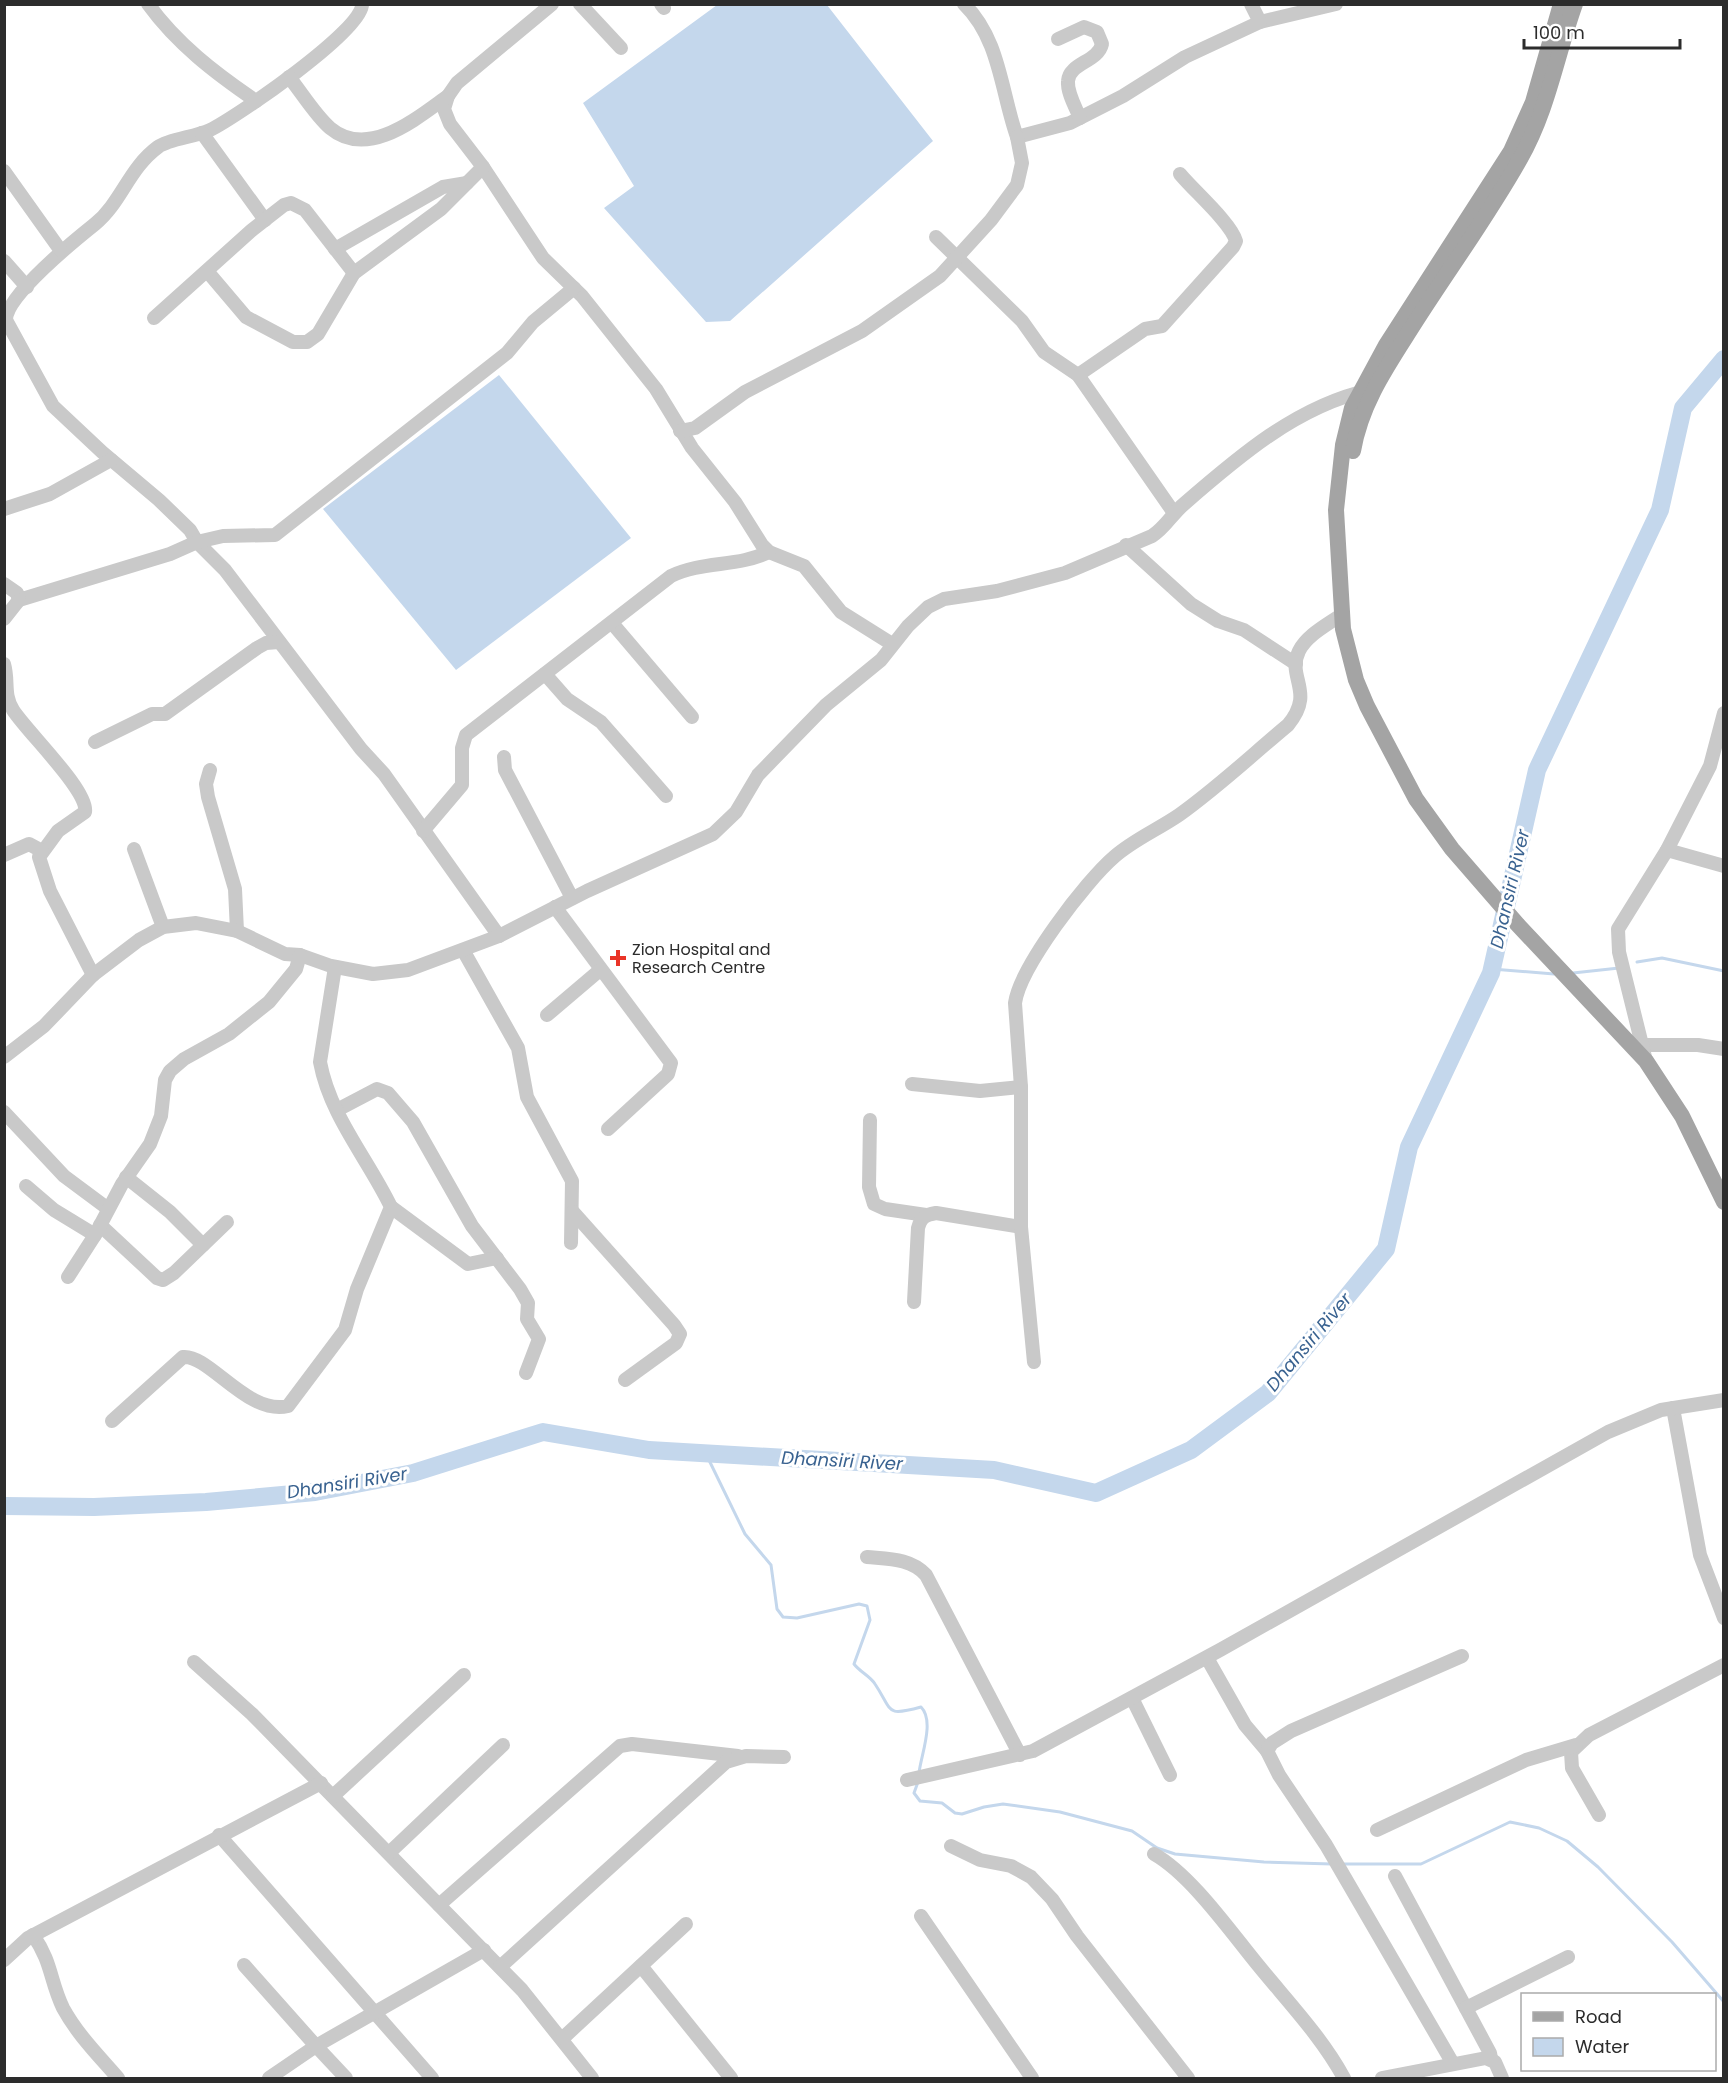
<svg xmlns="http://www.w3.org/2000/svg" width="1728" height="2083" font-family="Poppins,sans-serif">
  <rect width="100%" height="100%" fill="#fff"/>
  <g fill="#c4d7ec">
    <polygon points="717,5 827,5 933,141 730,321 706,322 604,208 634,186 583,103"/>
    <polygon points="499,375 631,538 456,670 323,509"/>
  </g>
  <g fill="none" stroke-linecap="round" stroke-linejoin="round">
    <g stroke="#c4d7ec" stroke-width="3">
      <polyline points="1637,962 1662,958 1724,971"/>
      <polyline points="1492,969 1554,974"/>
      <polyline points="1573,973 1619,968"/>
      <path d="M706,1454L745,1534L771,1565L777,1609L783,1617L797,1618L859,1604L867,1606L870,1620L854,1664C860,1672 870,1676 875,1684C893,1711 885,1717 921,1707C935,1721 921,1755 919,1773"/>
      <polyline points="918,1782 914,1793 920,1801 942,1803 955,1813 962,1814 984,1807 1003,1804 1060,1812 1132,1831 1157,1848 1175,1854 1264,1862 1332,1864"/>
      <polyline points="1342,1864 1421,1864 1510,1822 1539,1828 1567,1841 1598,1867 1672,1942 1724,2002"/>
    </g>
    <polyline stroke="#c4d7ec" stroke-width="18" points="4,1506 94,1507 206,1502 315,1492 413,1473 543,1432 649,1450 994,1470 1096,1493 1191,1450 1268,1393 1386,1249 1409,1147 1491,973 1537,770 1660,510 1683,408 1724,359"/>
    <g stroke="#c9c9c9" stroke-width="14">
      <path d="M148,4C177,44 215,73 256,101"/>
      <path d="M362,4C365,29 235,118 210,130C195,137 169,139 158,147C129,168 121,203 95,224C75,240 6,296 6,320L53,406L102,452L159,500L190,530L197,542L225,570L361,749L384,774L499,936"/>
      <polyline points="552,4 457,83 448,96 444,109 450,124 483,167 543,258 582,296 656,389 692,448 735,502 762,545 769,552 804,566 841,612 892,644"/>
      <polyline points="580,4 621,48"/>
      <polyline points="661,4 664,8"/>
      <path d="M964,4C1000,39 1001,92 1017,137L1070,123L1123,96L1185,57L1260,22L1336,4"/>
      <polyline points="1251,4 1260,22"/>
      <path d="M1058,39L1084,27L1097,32L1102,44C1098,62 1069,63 1068,81C1067,93 1076,108 1080,118"/>
      <path d="M289,77C302,93 315,115 330,128C368,160 417,118 448,96"/>
      <polyline points="202,133 265,220"/>
      <polyline points="4,171 61,251"/>
      <polyline points="936,237 1022,321 1044,352 1078,375 1174,513"/>
      <polyline points="335,249 443,187 467,183"/>
      <polyline points="4,261 27,287"/>
      <polyline points="207,271 246,317 293,342 307,342 318,334 354,273 441,209 483,167"/>
      <polyline points="154,318 252,230 284,205 291,203 305,210 354,273"/>
      <path d="M1078,375L1145,329L1162,326L1233,247L1236,241C1231,223 1194,191 1180,174"/>
      <polyline points="680,431 695,428 745,392 862,331 940,276 991,220 1017,185 1022,163 1017,137"/>
      <polyline points="4,509 50,494 111,460"/>
      <polyline points="1126,545 1191,604 1218,621 1244,630 1296,664"/>
      <polyline points="4,584 17,593 19,600 170,554 197,542 223,536 275,535 507,353 533,322 574,288"/>
      <polyline points="4,619 19,600"/>
      <polyline points="612,623 692,717"/>
      <path d="M4,664C9,681 3,694 13,710C27,732 89,791 85,812L58,831L39,857L50,891L93,975"/>
      <polyline points="545,674 567,699 601,722 666,796"/>
      <polyline points="95,742 152,714 165,714 257,648 266,643 279,642"/>
      <polyline points="504,757 505,770 572,898"/>
      <polyline points="210,770 206,784 208,797 235,889 237,931"/>
      <path d="M423,831L462,785V748L466,735L671,576C702,561 738,567 769,552"/>
      <polyline points="134,849 163,927"/>
      <polyline points="1667,850 1724,866"/>
      <polyline points="4,855 29,844 42,851"/>
      <polyline points="555,907 671,1063 668,1074 608,1129"/>
      <polyline points="463,950 518,1048 527,1097 572,1181 571,1243"/>
      <polyline points="547,1015 600,970"/>
      <polyline points="1643,1045 1698,1045 1724,1049"/>
      <path d="M4,1057L44,1026L93,975L139,940L163,927L196,923L237,931L285,954L300,955L331,966L373,974L408,970L499,936L587,891L713,834L736,812L758,775L826,705L881,660L908,626L928,607L944,599L997,591L1065,573L1152,536C1165,528 1172,514 1184,504C1238,457 1297,406 1369,390"/>
      <polyline points="1646,1061 1619,952 1618,929 1667,850 1710,766 1724,713"/>
      <polyline points="912,1084 980,1091 1021,1087"/>
      <polyline points="337,1110 377,1089 388,1093 413,1122 472,1226 520,1289 528,1303 527,1319 539,1339 526,1373"/>
      <polyline points="4,1112 64,1176 107,1208"/>
      <polyline points="870,1120 869,1187 874,1204 885,1209 926,1215"/>
      <polyline points="126,1177 170,1212 203,1245"/>
      <polyline points="26,1186 54,1210 95,1235"/>
      <polyline points="391,1207 468,1264 497,1258"/>
      <polyline points="573,1212 674,1325 680,1334 676,1343 625,1380"/>
      <polyline points="100,1225 157,1278 163,1280 174,1273 227,1222"/>
      <polyline points="68,1277 95,1235 122,1184 150,1144 161,1116 165,1080 170,1071 184,1059 229,1034 269,1002 296,969 300,955"/>
      <path d="M914,1302L918,1228C921,1217 925,1215 936,1213L1021,1227"/>
      <path d="M1034,1362L1021,1227V1087L1015,1003C1020,967 1086,881 1114,857C1133,840 1157,830 1179,815C1217,788 1252,755 1288,725C1316,691 1286,678 1299,651C1307,635 1327,625 1341,615"/>
      <polyline points="1673,1408 1700,1555 1724,1618"/>
      <path d="M112,1421L183,1357C209,1354 248,1416 288,1406L345,1330L357,1289L391,1207C368,1159 330,1116 320,1062L335,967"/>
      <path d="M867,1557C888,1559 911,1558 926,1575L1020,1755"/>
      <polyline points="1207,1658 1245,1725 1267,1751"/>
      <polyline points="194,1662 252,1714 522,1990 592,2078"/>
      <polyline points="1132,1698 1170,1775"/>
      <polyline points="907,1780 1033,1751 1220,1650 1608,1432 1661,1410 1724,1400"/>
      <polyline points="333,1796 464,1675"/>
      <polyline points="1599,1815 1572,1768 1571,1752 1589,1735 1724,1665"/>
      <polyline points="1377,1830 1526,1760 1576,1745"/>
      <polyline points="219,1835 432,2078"/>
      <polyline points="951,1846 980,1860 1011,1866 1031,1877 1052,1899 1077,1936 1188,2078"/>
      <polyline points="389,1853 503,1745"/>
      <path d="M1154,1854C1191,1875 1230,1931 1258,1965C1288,2002 1321,2036 1344,2078"/>
      <polyline points="1395,1876 1490,2053 1491,2058"/>
      <polyline points="439,1905 620,1746 632,1744 738,1756"/>
      <polyline points="921,1916 1032,2078"/>
      <path d="M33,1935C52,1962 50,1981 63,2008C77,2034 99,2056 118,2078"/>
      <polyline points="4,1960 28,1938 321,1783"/>
      <polyline points="244,1965 316,2046 269,2078"/>
      <polyline points="641,1966 731,2078"/>
      <polyline points="500,1967 726,1762 746,1756 784,1757"/>
      <polyline points="1466,2008 1568,1957"/>
      <polyline points="563,2038 686,1924"/>
      <polyline points="1452,2062 1326,1845 1279,1775 1267,1751 1272,1743 1291,1731 1462,1656"/>
      <polyline points="346,2078 316,2046 484,1950"/>
      <polyline points="1382,2078 1486,2058 1495,2062 1502,2078"/>
    </g>
    <g stroke="#a4a4a4" stroke-width="16">
      <polyline points="1561,4 1533,102 1511,151 1386,345 1352,408 1343,445 1336,510 1343,629 1356,680 1367,706 1416,799 1452,849 1518,925 1646,1061 1682,1116 1724,1202"/>
      <path d="M1353,451C1361,403 1388,365 1414,324C1449,269 1488,216 1520,159C1548,110 1556,57 1575,4"/>
    </g>
  </g>
  <path fill="#ea3427" stroke="#fff" stroke-width="2" d="M615 949h6v6h6v6h-6v6h-6v-6h-6v-6h6z"/>
  <g text-anchor="middle" stroke-width="6" stroke-linejoin="round" paint-order="stroke">
    <g font-size="16" fill="#2c2c2c" stroke="#fff" text-anchor="start">
      <text x="632" y="955">Zion Hospital and<tspan x="632" dy="18">Research Centre</tspan></text>
    </g>
    <g font-size="18" font-style="italic" fill="#396290" stroke="#fff">
      <text transform="translate(1510 889) rotate(-77)" y="6">Dhansiri River</text>
      <text transform="translate(1309 1342) rotate(-50)" y="6">Dhansiri River</text>
      <text transform="translate(842 1461) rotate(3)" y="6">Dhansiri River</text>
      <text transform="translate(347 1483) rotate(-9)" y="6">Dhansiri River</text>
    </g>
  </g>
  <rect width="1728" height="2083" fill="none" stroke="#2c2c2c" stroke-width="12"/>
  <rect x="1521" y="1993" width="195" height="78" fill="#ffffff" stroke="#ababab" stroke-width="1.5"/>
  <rect x="1533" y="2012" width="30" height="9" fill="#a4a4a4" stroke="#ababab" stroke-width="1.5"/>
  <text x="1575" y="2023" font-size="18" fill="#2c2c2c">Road</text>
  <rect x="1533" y="2038" width="30" height="18" fill="#c4d7ec" stroke="#ababab" stroke-width="1.5"/>
  <text x="1575" y="2053" font-size="18" fill="#2c2c2c">Water</text>
  <path d="M1524 39v9h156v-9" fill="none" stroke="#2c2c2c" stroke-width="3"/>
  <text x="1533" y="39" font-size="18" fill="#2c2c2c" stroke="#ffffff" stroke-width="4.5" paint-order="stroke">100 m</text>
</svg>
